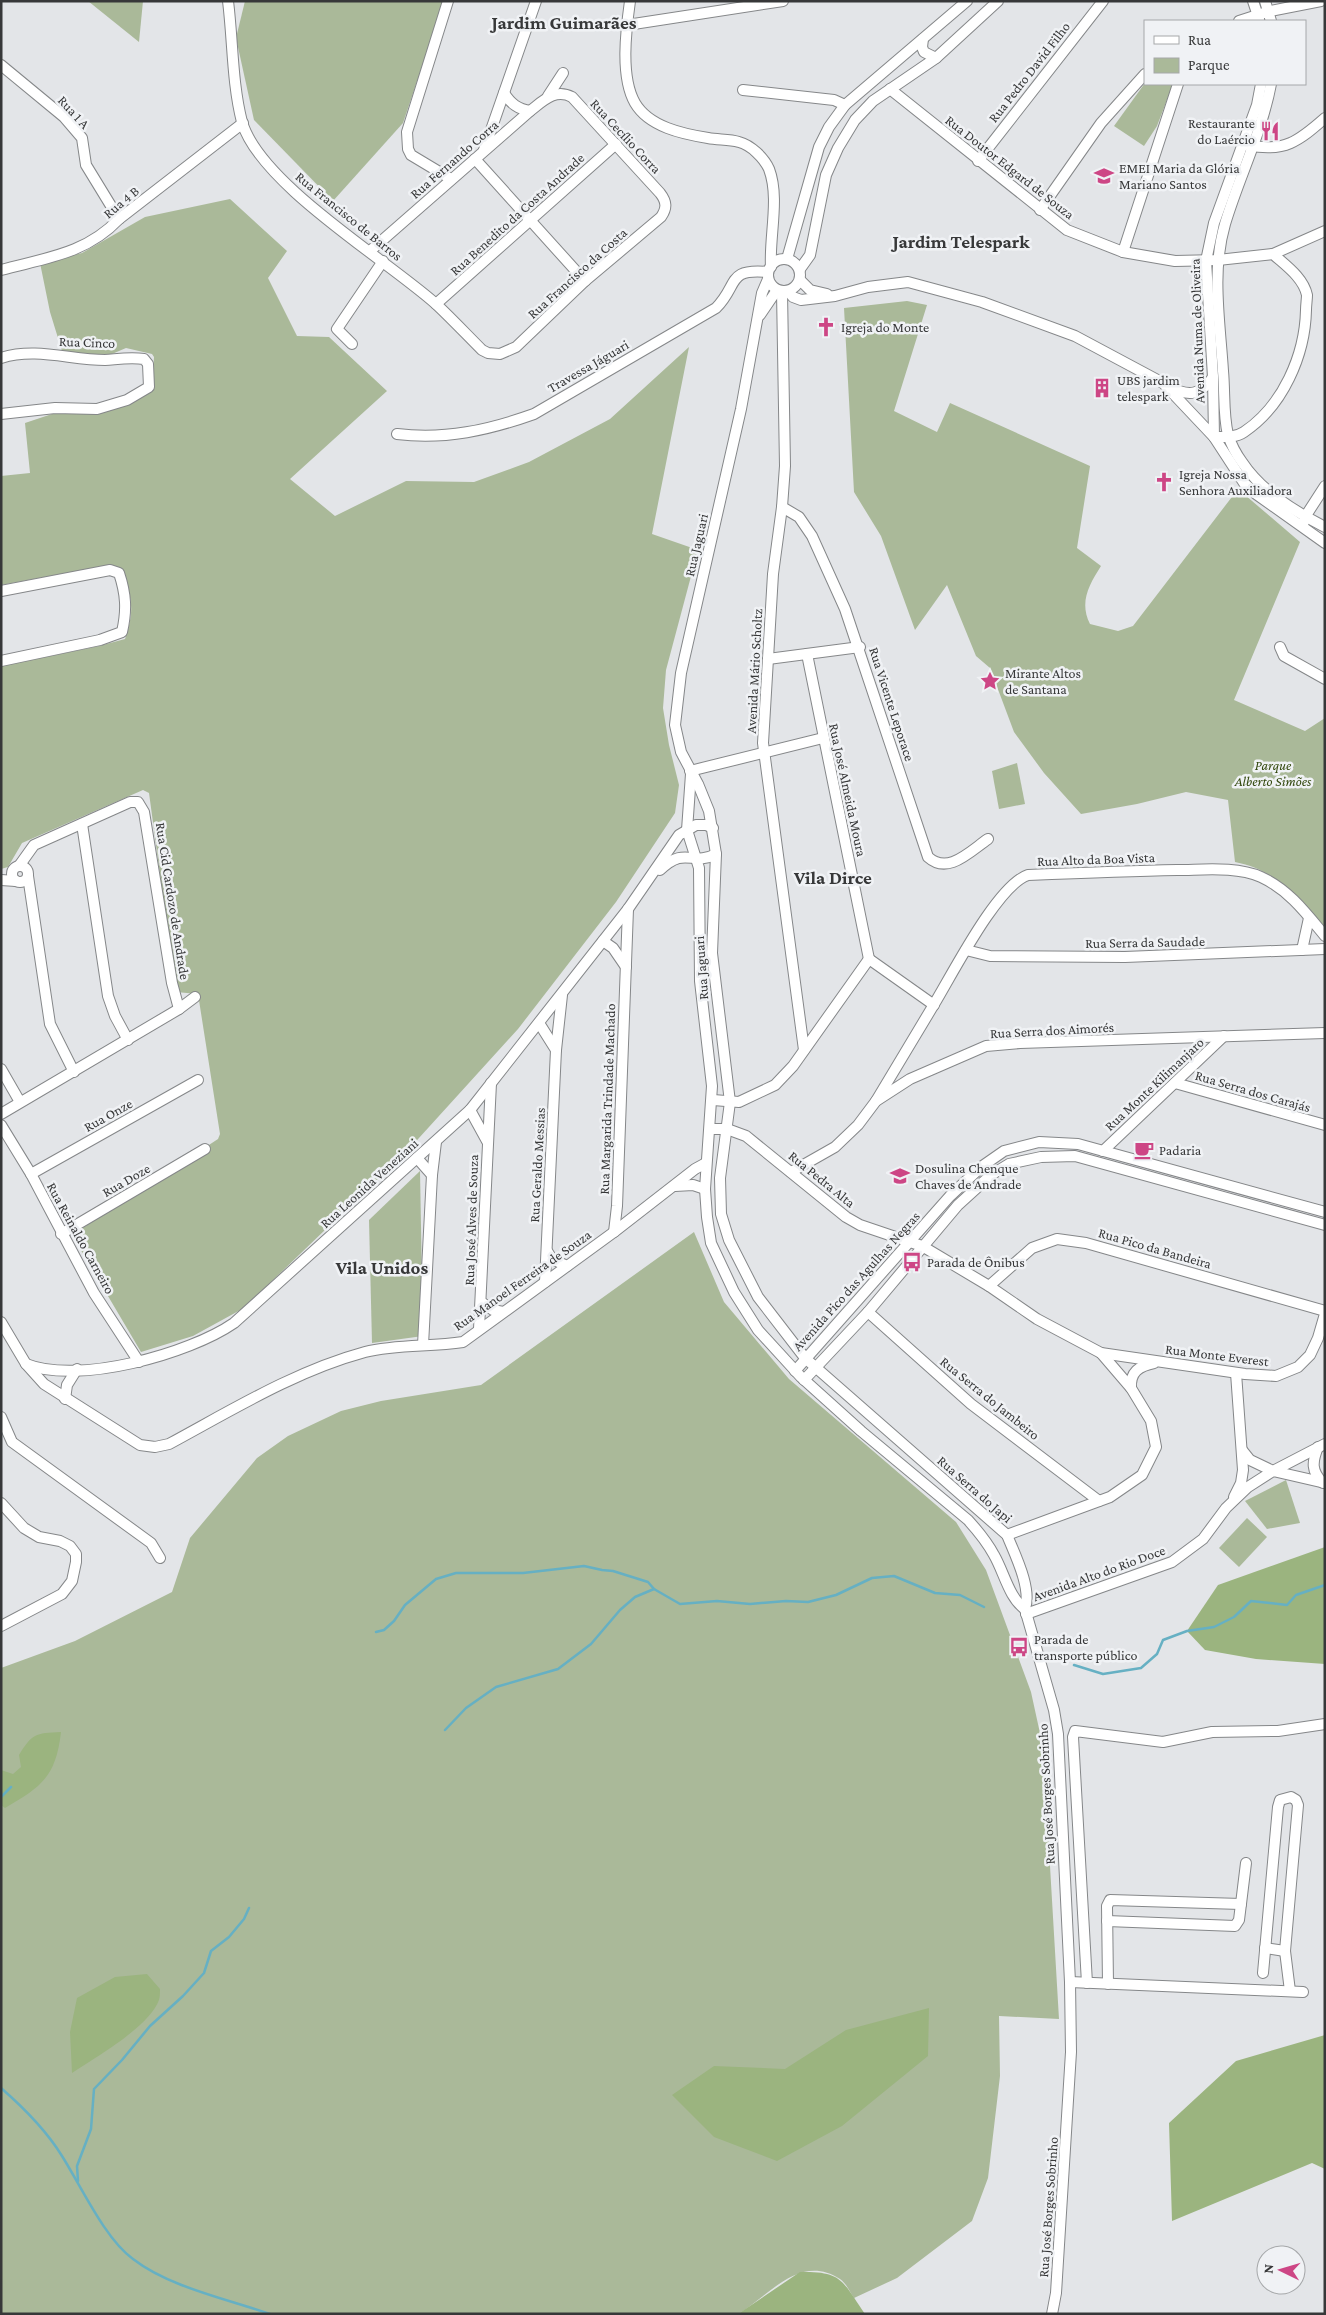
<svg xmlns="http://www.w3.org/2000/svg" width="1326" height="2315" font-family="'Crimson Pro',serif">
  <rect width="100%" height="100%" fill="#e3e5e8"/>
  <g fill="#aab999">
    <polygon points="88,1 143,1 139,42"/>
    <polygon points="245,1 444,1 403,123 333,201 254,120 236,38"/>
    <polygon points="1145,83 1173,84 1157,126 1144,146 1114,126"/>
    <path d="M230,199L287,251L268,278L297,336L329,337L387,391L290,479L335,516L406,481L474,482L529,462L610,419L689,347L652,534L698,550L666,670L663,708L669,745L679,785L675,813L616,902L518,1029L409,1149L244,1308L193,1336L141,1352L72,1235L218,1139L220,1134L198,994L176,992L149,793L143,790L22,843L8,867L1,869V666L99,646L125,639C135,610 132,598 122,570L110,565L1,585V476L30,473L25,423L55,413H99L152,390L154,357L152,354L126,348L105,357L62,351L50,312L40,263L82,253L145,217Z"/>
    <path d="M907,301L927,305L894,411L937,432L950,403L1090,466L1077,548L1101,566C1089,585 1079,602 1090,624L1118,631L1133,626L1238,489L1300,542L1234,700L1305,731L1325,718V928C1298,898 1277,870 1235,862L1228,800L1186,792L1137,804L1081,814L1044,773L1014,732L990,668L976,656L947,585L915,630L881,536L854,492L844,308Z"/>
    <polygon points="1017,763 1025,804 999,809 992,771"/>
    <polygon points="420,1171 423,1336 372,1343 369,1220"/>
    <path d="M694,1232L724,1302L789,1379L956,1522L986,1570L1031,1692L1043,1747L1059,2019L999,2016L1000,2076L988,2178L972,2221L897,2278L854,2298C850,2292 846,2283 840,2279C800,2253 770,2295 738,2314H1V1668L75,1641L172,1592L190,1538L257,1458L288,1436L341,1411L381,1401L481,1385Z"/>
    <polygon points="1286,1480 1300,1523 1267,1529 1245,1501"/>
    <polygon points="1247,1518 1267,1537 1239,1567 1219,1548"/>
  </g>
  <g fill="#9bb47f">
    <polygon points="1325,1547 1325,1664 1256,1659 1205,1650 1187,1631 1218,1585"/>
    <path d="M61,1732C56,1777 41,1787 5,1808L1,1805V1770L13,1774L21,1767L19,1755C32,1734 35,1733 61,1732Z"/>
    <path d="M147,1974L160,1989C160,1992 160,1997 159,2000C150,2026 95,2058 72,2073L70,2032L77,1998L115,1977Z"/>
    <polygon points="929,2008 928,2056 842,2126 777,2161 714,2137 672,2095 714,2066 785,2069 846,2030"/>
    <polygon points="1325,2035 1325,2169 1312,2163 1172,2221 1169,2123 1236,2061"/>
    <path d="M800,2272C843,2271 842,2281 865,2314H738Z"/>
  </g>
  <g fill="none" stroke-linecap="round" stroke-linejoin="round">
    <g stroke="#66b0c3" stroke-width="2.5">
      <polyline points="376,1632 384,1630 394,1621 405,1605 436,1579 456,1573 523,1573 584,1566 602,1570 613,1571 648,1582 654,1589 680,1604 717,1601 750,1604 786,1601 808,1602 836,1595 872,1578 894,1576 935,1593 960,1595 984,1607"/>
      <polyline points="1074,1665 1103,1674 1141,1668 1157,1654 1163,1640 1187,1631 1214,1627 1234,1617 1251,1601 1287,1605 1296,1595 1325,1585"/>
      <polyline points="445,1730 466,1708 496,1687 558,1669 591,1644 620,1610 635,1597 654,1589"/>
      <polyline points="1,1797 11,1787"/>
      <path d="M1,2088C24,2108 46,2130 62,2156C81,2186 105,2239 133,2259C169,2287 227,2299 270,2314"/>
      <polyline points="78,2181 77,2166 91,2129 94,2089 122,2060 150,2026 183,1996 204,1973 211,1951 229,1937 244,1919 249,1908"/>
    </g>
    <defs>
      <g id="minor">
        <path d="M228,1C233,41 232,83 242,122C260,184 387,260 436,304C452,319 467,335 482,350L488,353L500,354L516,347L585,281L661,217C667,208 667,202 660,193L572,97C555,88 543,101 530,111L370,251"/>
        <polyline points="448,1 407,132 408,149 411,155 451,179"/>
        <path d="M630,1C626,30 620,77 635,103C649,127 683,134 708,138C718,140 729,139 739,142C751,145 764,158 769,169C780,198 769,237 771,267"/>
        <polyline points="1253,1 1259,19"/>
        <polyline points="1265,1 1271,21"/>
        <polyline points="1239,21 1270,11 1321,1"/>
        <polyline points="627,25 783,1"/>
        <polyline points="923,39 922,47 924,52 936,58"/>
        <polyline points="1,65 64,117 82,138 86,165 119,219"/>
        <polyline points="1261,84 1257,105 1214,223 1206,261 1213,377 1214,437 1244,483 1256,494 1325,543"/>
        <path d="M1271,84C1262,132 1239,177 1225,224C1211,272 1220,322 1223,371C1225,392 1223,414 1228,435C1231,444 1236,454 1242,462C1261,491 1294,511 1325,527"/>
        <polyline points="890,89 1067,230 1123,252 1175,261 1218,260 1273,254 1325,231"/>
        <polyline points="743,90 834,100 845,105"/>
        <path d="M504,93C511,104 518,109 530,111"/>
        <polyline points="548,96 563,73"/>
        <path d="M1248,145C1284,153 1299,141 1325,118"/>
        <polyline points="484,150 536,1"/>
        <polyline points="475,159 585,281"/>
        <polyline points="978,161 1103,1"/>
        <polyline points="1040,210 1101,123 1145,74"/>
        <polyline points="1123,252 1178,84"/>
        <circle cx="784" cy="275" r="16"/>
        <polyline points="787,259 819,147 829,127 845,105 967,1"/>
        <polyline points="800,269 810,255 826,175 838,148 855,120 873,101 936,58 998,1"/>
        <path d="M1,270C45,258 86,254 119,219L243,123"/>
        <path d="M768,279L762,293L741,409L681,673L675,725L681,752L698,784L709,811L716,854L712,953L730,1102L720,1178L721,1214L729,1240L758,1297L805,1358L1007,1535C1015,1555 1032,1588 1025,1609"/>
        <polyline points="800,280 810,290 827,294"/>
        <path d="M788,291L793,297L801,300L835,296L868,287L908,282L982,302L1075,336L1163,383L1214,437C1224,437 1235,438 1244,432C1283,406 1305,355 1306,310C1306,305 1307,299 1307,295C1303,277 1285,265 1273,254"/>
        <polyline points="782,292 785,466 782,507 773,574 763,743 804,1050"/>
        <polyline points="436,304 616,144"/>
        <polyline points="760,315 777,290"/>
        <polyline points="352,344 337,329 383,261"/>
        <path d="M1,358C36,347 70,360 105,360C119,359 130,357 144,359L148,364L149,387L127,400L97,409L55,408L1,414"/>
        <path d="M1170,387C1189,397 1201,395 1213,377"/>
        <path d="M397,434C445,440 489,430 534,414L716,308C739,285 726,268 768,272"/>
        <path d="M782,507L799,517L812,536L845,609L928,857C948,875 969,852 988,839"/>
        <polyline points="1304,522 1305,517 1325,486"/>
        <path d="M1,591L110,570L119,573C126,594 127,610 122,632L100,640L1,661"/>
        <polyline points="1280,647 1284,656 1325,679"/>
        <polyline points="807,654 869,959"/>
        <polyline points="768,659 860,647"/>
        <polyline points="690,771 823,738"/>
        <path d="M691,774L687,830L699,868L700,981L712,1086L705,1189L707,1217L711,1243L734,1292L758,1330L801,1377L861,1431L968,1520C978,1531 987,1542 994,1555C1004,1572 1009,1598 1025,1609"/>
        <polyline points="82,824 108,996 115,1016 128,1040"/>
        <circle cx="20" cy="874" r="8"/>
        <polyline points="19,866 34,845 130,802 138,802 144,812 172,983 179,1009"/>
        <path d="M660,870C686,845 692,867 716,854"/>
        <polyline points="28,876 50,1024 74,1072"/>
        <polyline points="1,880 16,881"/>
        <polyline points="603,941 613,948 626,967"/>
        <polyline points="966,950 990,956 1125,957 1325,949"/>
        <polyline points="1302,950 1309,918"/>
        <polyline points="869,959 934,1005"/>
        <polyline points="539,1023 556,1050"/>
        <polyline points="1,1069 20,1102"/>
        <polyline points="1175,1083 1325,1125"/>
        <polyline points="713,1100 739,1102 775,1085 793,1066 869,959"/>
        <path d="M876,1101C895,1069 914,1038 933,1006C951,977 997,885 1028,875C1077,873 1127,871 1177,870C1203,870 1236,866 1261,877C1289,890 1306,913 1325,936"/>
        <polyline points="470,1110 487,1141"/>
        <polyline points="1,1114 179,1009 195,997"/>
        <polyline points="1,1125 31,1174 94,1293 139,1362"/>
        <polyline points="710,1129 727,1129 746,1136 846,1217 860,1225 922,1246 989,1286 1037,1319 1101,1353 1245,1374 1276,1376 1298,1367 1310,1355 1318,1338 1325,1314"/>
        <polyline points="1103,1151 1224,1036"/>
        <polyline points="417,1158 432,1175"/>
        <polyline points="791,1172 835,1147 858,1125 876,1101 910,1079 986,1046 1020,1043 1325,1033"/>
        <polyline points="31,1174 198,1080"/>
        <polyline points="675,1186 693,1185 705,1189"/>
        <polyline points="614,1232 617,1206 628,909"/>
        <polyline points="61,1234 205,1149"/>
        <polyline points="547,1251 552,1259 567,1266"/>
        <polyline points="545,1282 556,1050 562,995"/>
        <polyline points="989,1286 1032,1248 1057,1239 1086,1243 1325,1311"/>
        <polyline points="481,1302 493,1310 503,1312"/>
        <polyline points="868,1312 971,1404 1099,1501"/>
        <path d="M1,1322L26,1364L44,1384L140,1445L155,1447L169,1444C232,1410 295,1371 365,1352C397,1344 430,1347 463,1342L614,1232L695,1169L706,1163"/>
        <polyline points="479,1329 491,1083"/>
        <polyline points="423,1345 432,1175 436,1142"/>
        <path d="M26,1364C78,1385 189,1354 234,1323L470,1110L628,909L679,835L696,825H706L713,828"/>
        <polyline points="795,1371 950,1196 981,1167 1004,1151 1039,1142 1078,1144 1325,1212"/>
        <polyline points="804,1380 868,1312 958,1205 991,1175 1009,1164 1041,1157 1075,1156 1325,1225"/>
        <path d="M1131,1388C1130,1372 1139,1366 1154,1363"/>
        <polyline points="65,1399 67,1385 77,1369"/>
        <polyline points="1,1417 12,1442 151,1543 160,1558"/>
        <path d="M1318,1447C1312,1462 1311,1471 1323,1483"/>
        <polyline points="1242,1450 1250,1460 1273,1471 1325,1444"/>
        <polyline points="1234,1497 1241,1483 1243,1470 1236,1373"/>
        <polyline points="1,1503 24,1528 39,1537 60,1541 70,1546 76,1554 76,1562 72,1581 62,1594 1,1626"/>
        <polyline points="1007,1535 1110,1497 1142,1475 1156,1447 1151,1421 1131,1388 1101,1353"/>
        <polyline points="1025,1609 1054,1710 1058,1734 1070,1982 1071,2052 1056,2293 1052,2314"/>
        <polyline points="1026,1614 1172,1562 1203,1539 1226,1508 1248,1487 1273,1471 1325,1483"/>
        <polyline points="1107,1921 1235,1926 1239,1920 1246,1863"/>
        <polyline points="1265,1948 1285,1951"/>
        <polyline points="1263,1973 1278,1807 1280,1800 1291,1797 1296,1800 1298,1805 1285,1951 1290,1991"/>
        <polyline points="1070,1982 1303,1992"/>
        <polyline points="1087,1983 1073,1737 1075,1731 1163,1742 1212,1732 1278,1731 1325,1724"/>
        <polyline points="1108,1984 1107,1906 1110,1900 1241,1904"/>
      </g>
    </defs>
    <use href="#minor" stroke="#858789" stroke-width="12"/>
    <use href="#minor" stroke="#fff" stroke-width="10"/>
  </g>
  <defs>
    <symbol id="restaurant-bare" viewBox="-9 -9 18 18"><path d="M-5-6h1v4h1v-4h1v4h1v-4h1v5L-1.5 .5V6h-2V.5L-5-1ZM5-6V6H3V1.5H1.5Q1.5-4 5-6Z" fill="#cd4685" stroke="#f0f2f5" stroke-width="2.5" paint-order="stroke"/></symbol>
    <symbol id="school-bare" viewBox="-9 -9 18 18"><path d="M0-5L7-2L0 1L-7-2ZM-4 1L0 2.5L4 1V4Q0 6-4 4Z" fill="#cd4685" stroke="#f0f2f5" stroke-width="2.5" paint-order="stroke"/></symbol>
    <symbol id="church-bare" viewBox="-9 -9 18 18"><path d="M-1.2-6h2.4v3.5h3.3v2.4h-3.3V6h-2.4V-.1h-3.3v-2.4h3.3Z" fill="#cd4685" stroke="#f0f2f5" stroke-width="2.5" paint-order="stroke"/></symbol>
    <symbol id="building-bare" viewBox="-9 -9 18 18"><path d="M-4-6H4V6H1V3H-1V6H-4ZM-2.5-4.3h1.7v1.8h-1.7ZM.8-4.3h1.7v1.8H.8ZM-2.5-1h1.7V.8h-1.7ZM.8-1h1.7V.8H.8Z" fill="#cd4685" stroke="#f0f2f5" stroke-width="2.5" paint-order="stroke"/></symbol>
    <symbol id="sight-bare" viewBox="-9 -9 18 18"><path d="M0-6L1.8-2.2L6-1.7L2.9 1.2L3.7 5.4L0 3.3L-3.7 5.4L-2.9 1.2L-6-1.7L-1.8-2.2Z" fill="#cd4685" stroke="#f0f2f5" stroke-width="2.5" paint-order="stroke"/></symbol>
    <symbol id="cafe-bare" viewBox="-9 -9 18 18"><path d="M-5.5-4.5H6V0H3Q3 3.5 0 3.5H-2.5Q-5.5 3.5-5.5 0ZM3-3.2v2h1.7v-2ZM-6 4.5H4V6H-6Z" fill="#cd4685" stroke="#f0f2f5" stroke-width="2.5" paint-order="stroke"/></symbol>
    <symbol id="bus-bare" viewBox="-9 -9 18 18"><path d="M-5-6H5V4H4V6H2V4H-2V6H-4V4H-5ZM-3.5-4V0h7V-4ZM-3.5 1.2v1.5H-2V1.2ZM2 1.2v1.5H3.5V1.2Z" fill="#cd4685" stroke="#f0f2f5" stroke-width="2.5" paint-order="stroke"/></symbol>
  </defs>
  <g fill-rule="evenodd">
    <use href="#restaurant-bare" x="1256" y="117" width="28" height="28"/>
    <use href="#school-bare" x="1090" y="162" width="28" height="28"/>
    <use href="#church-bare" x="812" y="313" width="28" height="28"/>
    <use href="#building-bare" x="1088" y="374" width="28" height="28"/>
    <use href="#church-bare" x="1150" y="468" width="28" height="28"/>
    <use href="#sight-bare" x="976" y="667" width="28" height="28"/>
    <use href="#cafe-bare" x="1130" y="1136" width="28" height="28"/>
    <use href="#school-bare" x="886" y="1162" width="28" height="28"/>
    <use href="#bus-bare" x="898" y="1248" width="28" height="28"/>
    <use href="#bus-bare" x="1005" y="1633" width="28" height="28"/>
  </g>
  <g text-anchor="middle" stroke-width="5" stroke-linejoin="round" paint-order="stroke">
    <g font-size="14" fill="#373839" stroke="#f0f2f5">
      <text transform="translate(1029 72) rotate(-52)" y="5">Rua Pedro David Filho</text>
      <text transform="translate(74 112) rotate(47)" y="5">Rua 1 A</text>
      <text transform="translate(626 136) rotate(47)" y="5">Rua Cecílio Corra</text>
      <text transform="translate(454 159) rotate(-41)" y="5">Rua Fernando Corra</text>
      <text transform="translate(1010 167) rotate(38)" y="5">Rua Doutor Edgard de Souza</text>
      <text transform="translate(121 202) rotate(-40)" y="5">Rua 4 B</text>
      <text transform="translate(517 214) rotate(-42)" y="5">Rua Benedito da Costa Andrade</text>
      <text transform="translate(349 216) rotate(39)" y="5">Rua Francisco de Barros</text>
      <text transform="translate(577 273) rotate(-42)" y="5">Rua Francisco da Costa</text>
      <text transform="translate(1197 331) rotate(-92)" y="5">Avenida Numa de Oliveira</text>
      <text transform="translate(87 342) rotate(2)" y="5">Rua Cinco</text>
      <text transform="translate(588 366) rotate(-30)" y="5">Travessa Jáguari</text>
      <text transform="translate(696 545) rotate(-77)" y="5">Rua Jaguari</text>
      <text transform="translate(754 671) rotate(-87)" y="5">Avenida Mário Scholtz</text>
      <text transform="translate(892 704) rotate(72)" y="5">Rua Vicente Leporace</text>
      <text transform="translate(848 790) rotate(78)" y="5">Rua José Almeida Moura</text>
      <text transform="translate(1096 859) rotate(-2)" y="5">Rua Alto da Boa Vista</text>
      <text transform="translate(173 901) rotate(81)" y="5">Rua Cid Cardozo de Andrade</text>
      <text transform="translate(1145 942) rotate(-1)" y="5">Rua Serra da Saudade</text>
      <text transform="translate(701 968) rotate(-94)" y="5">Rua Jaguari</text>
      <text transform="translate(1052 1030) rotate(-3)" y="5">Rua Serra dos Aimorés</text>
      <text transform="translate(1154 1084) rotate(-43)" y="5">Rua Monte Kilimanjaro</text>
      <text transform="translate(1253 1091) rotate(16)" y="5">Rua Serra dos Carajás</text>
      <text transform="translate(607 1099) rotate(-88)" y="5">Rua Margarida Trindade Machado</text>
      <text transform="translate(108 1115) rotate(-29)" y="5">Rua Onze</text>
      <text transform="translate(537 1165) rotate(-87)" y="5">Rua Geraldo Messias</text>
      <text transform="translate(822 1179) rotate(39)" y="5">Rua Pedra Alta</text>
      <text transform="translate(126 1180) rotate(-30)" y="5">Rua Doze</text>
      <text transform="translate(369 1183) rotate(-42)" y="5">Rua Leonida Veneziani</text>
      <text transform="translate(471 1220) rotate(-88)" y="5">Rua José Alves de Souza</text>
      <text transform="translate(81 1238) rotate(61)" y="5">Rua Reinaldo Carneiro</text>
      <text transform="translate(1155 1248) rotate(16)" y="5">Rua Pico da Bandeira</text>
      <text transform="translate(522 1280) rotate(-35)" y="5">Rua Manoel Ferreira de Souza</text>
      <text transform="translate(856 1281) rotate(-48)" y="5">Avenida Pico das Agulhas Negras</text>
      <text transform="translate(1217 1355) rotate(7)" y="5">Rua Monte Everest</text>
      <text transform="translate(990 1398) rotate(39)" y="5">Rua Serra do Jambeiro</text>
      <text transform="translate(975 1489) rotate(41)" y="5">Rua Serra do Japi</text>
      <text transform="translate(1099 1573) rotate(-20)" y="5">Avenida Alto do Rio Doce</text>
      <text transform="translate(1046 1794) rotate(-93)" y="5">Rua José Borges Sobrinho</text>
      <text transform="translate(1048 2207) rotate(-86)" y="5">Rua José Borges Sobrinho</text>
    </g>
    <g font-size="14" fill="#373839" stroke="#f0f2f5" text-anchor="start">
      <text x="1255" y="128" text-anchor="end">Restaurante<tspan x="1255" dy="16">do Laércio</tspan></text>
      <text x="1119" y="173">EMEI Maria da Glória<tspan x="1119" dy="16">Mariano Santos</tspan></text>
      <text x="841" y="332">Igreja do Monte</text>
      <text x="1117" y="385">UBS jardim<tspan x="1117" dy="16">telespark</tspan></text>
      <text x="1179" y="479">Igreja Nossa<tspan x="1179" dy="16">Senhora Auxiliadora</tspan></text>
      <text x="1005" y="678">Mirante Altos<tspan x="1005" dy="16">de Santana</tspan></text>
      <text x="1159" y="1155">Padaria</text>
      <text x="915" y="1173">Dosulina Chenque<tspan x="915" dy="16">Chaves de Andrade</tspan></text>
      <text x="927" y="1267">Parada de Ônibus</text>
      <text x="1034" y="1644">Parada de<tspan x="1034" dy="16">transporte público</tspan></text>
    </g>
    <g font-size="14" font-style="italic" fill="#31470c" stroke="#f0f2f5">
      <text x="1273" y="770">Parque<tspan x="1273" dy="16">Alberto Simões</tspan></text>
    </g>
    <g font-size="19" font-weight="bold" fill="#373839" stroke="#f0f2f5">
      <text x="564" y="29">Jardim Guimarães</text>
      <text x="961" y="248">Jardim Telespark</text>
      <text x="833" y="884">Vila Dirce</text>
      <text x="382" y="1274">Vila Unidos</text>
    </g>
  </g>
  <rect width="1326" height="2315" fill="none" stroke="#373839" stroke-width="5"/>
  <rect x="1144" y="20" width="162" height="65" fill="#f0f2f5" stroke="#a6a8aa"/>
  <rect x="1154" y="36" width="25" height="8" fill="#ffffff" stroke="#a6a8aa"/>
  <text x="1188" y="45" font-size="15" fill="#373839">Rua</text>
  <rect x="1154" y="58" width="25" height="15" fill="#aab999" stroke="#a6a8aa"/>
  <text x="1188" y="70" font-size="15" fill="#373839">Parque</text>
  <g transform="translate(1281 2270) rotate(275)"><circle r="24" fill="#f0f2f5" stroke="#a6a8aa"/>
  <path d="M0-4L9 19L0 12L-9 19Z" fill="#cd4685"/>
  <text y="-8" font-size="14" font-weight="bold" text-anchor="middle" fill="#373839">N</text>
  </g>
</svg>
